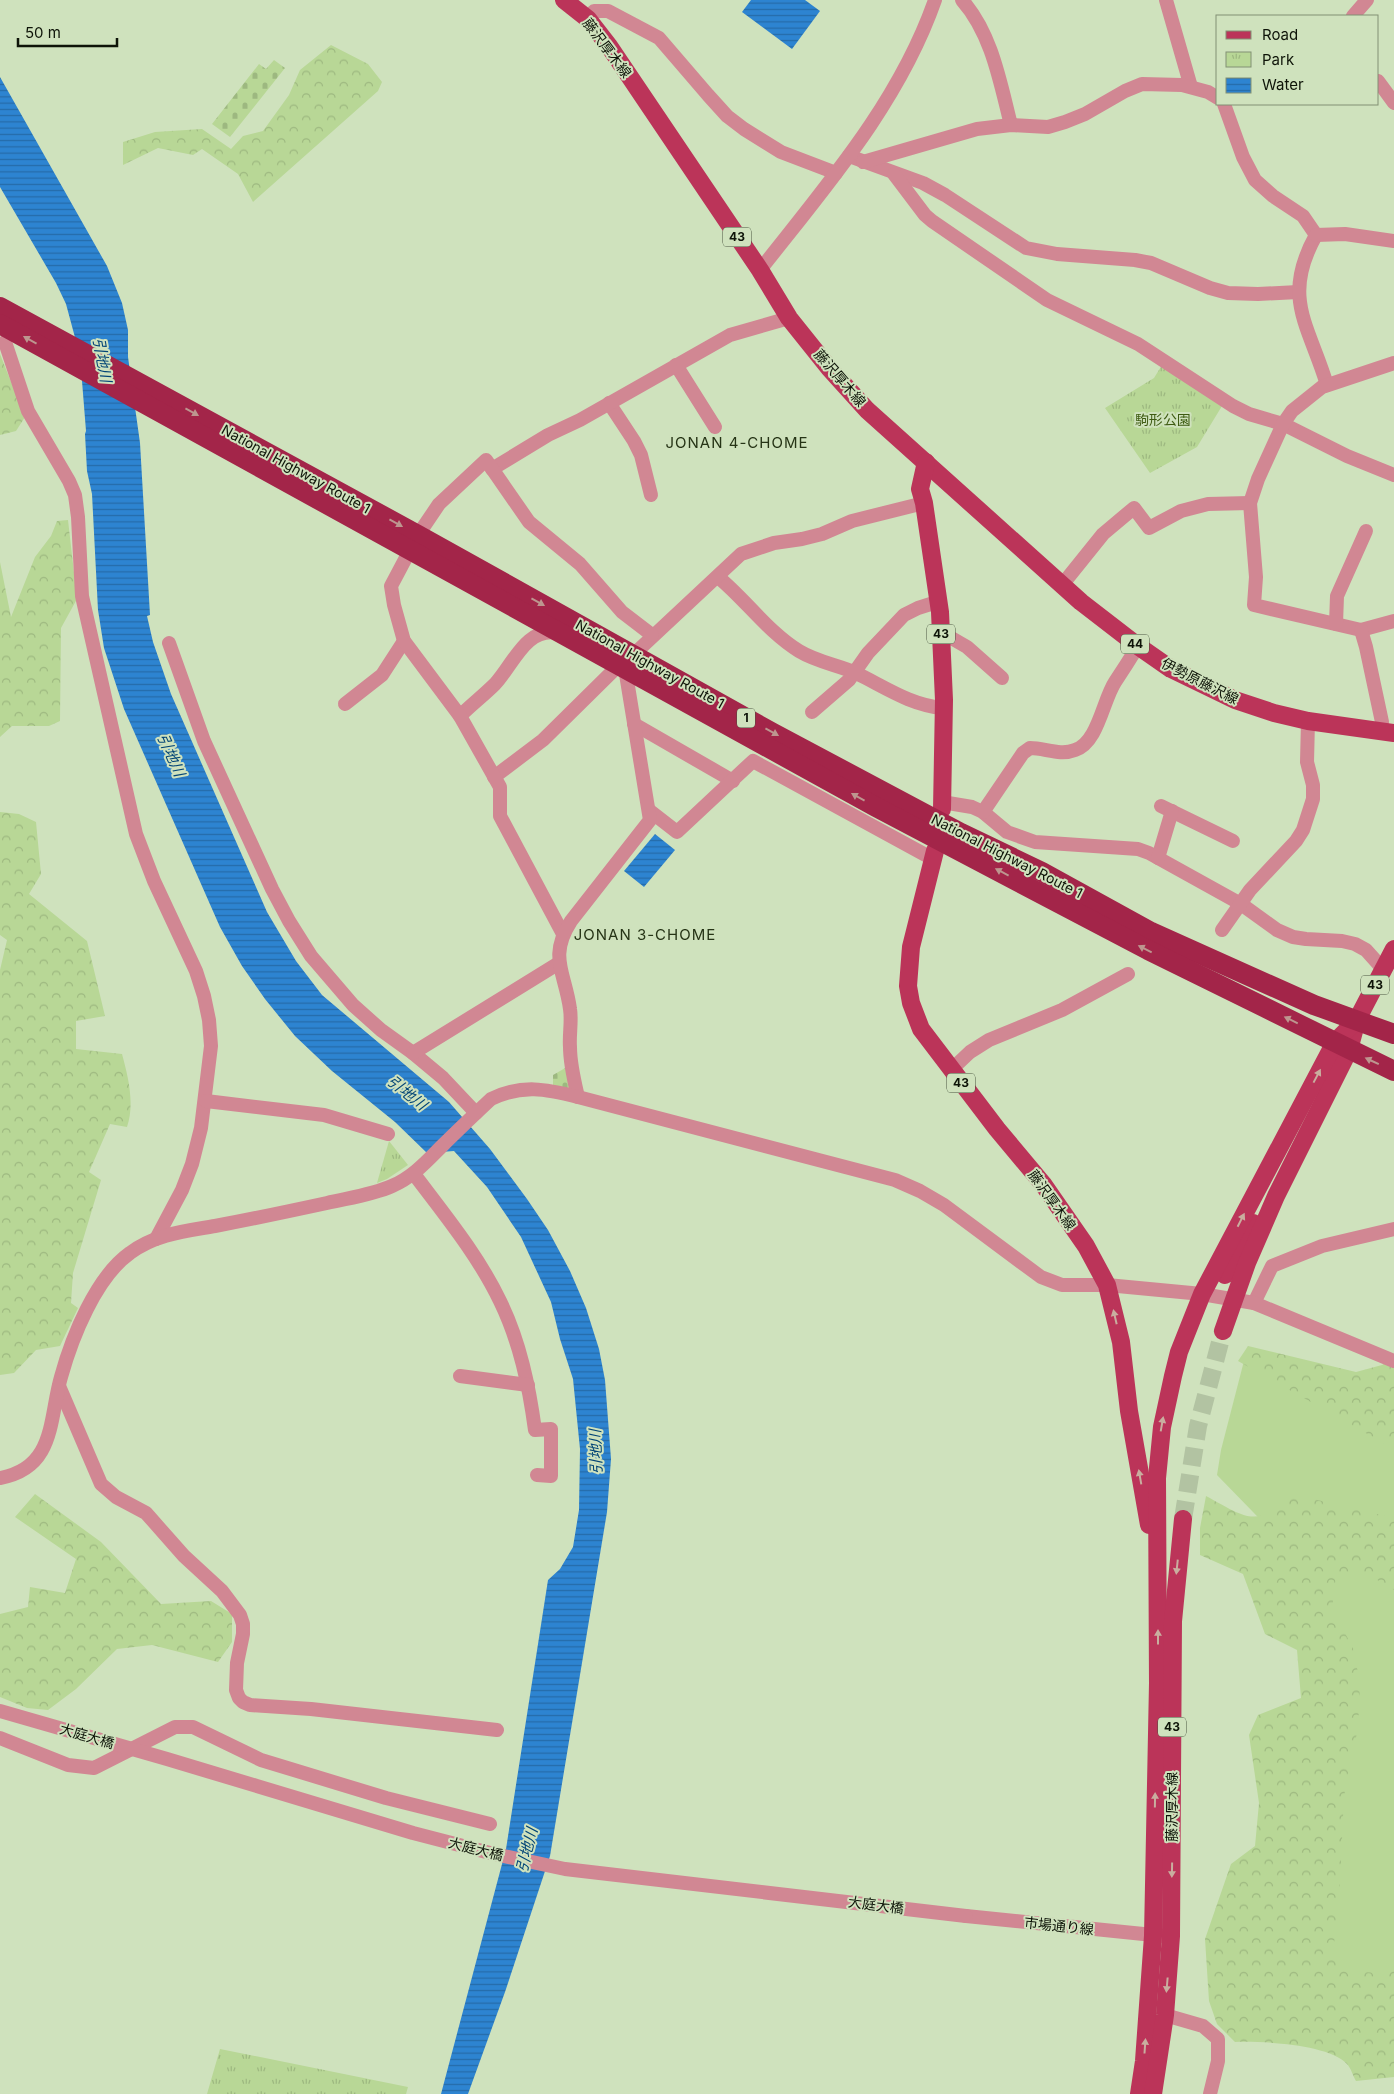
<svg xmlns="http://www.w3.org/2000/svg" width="1394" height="2094" font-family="Inter,'Noto Sans JP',sans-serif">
  <defs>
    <pattern id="forest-crowns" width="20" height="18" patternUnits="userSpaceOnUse" patternTransform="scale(1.25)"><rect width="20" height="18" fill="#b8d796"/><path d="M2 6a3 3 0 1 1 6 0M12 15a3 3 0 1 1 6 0" fill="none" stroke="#9db880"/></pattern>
    <pattern id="cemetery-stones" width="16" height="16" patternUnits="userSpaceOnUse" patternTransform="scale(1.25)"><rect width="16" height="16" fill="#b8d796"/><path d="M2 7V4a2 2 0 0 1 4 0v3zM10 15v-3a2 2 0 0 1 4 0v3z" fill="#9db880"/></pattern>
    <pattern id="park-tufts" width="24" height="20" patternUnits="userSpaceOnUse" patternTransform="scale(1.25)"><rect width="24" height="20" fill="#b8d796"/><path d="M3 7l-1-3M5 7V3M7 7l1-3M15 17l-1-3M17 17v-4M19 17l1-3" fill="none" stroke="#9db880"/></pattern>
    <pattern id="water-rules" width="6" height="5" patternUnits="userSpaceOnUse" patternTransform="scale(1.25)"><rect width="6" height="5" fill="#2d84d1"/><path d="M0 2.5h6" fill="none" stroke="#256ba8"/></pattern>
  </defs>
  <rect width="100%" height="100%" fill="#cfe2bd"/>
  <polygon fill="#b8d796" points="1245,1357 1394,1418 1394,1988 1326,1968 1290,1550 1217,1475 1221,1450"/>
  <g fill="url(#forest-crowns)">
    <polygon points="331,45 368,64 382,82 378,91 253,202 238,174 202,149 193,155 158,148 123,165 123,142 155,132 202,129 231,149 243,136 263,131 289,95 300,70"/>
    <polygon points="0,354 25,417 16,431 0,435"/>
    <polygon points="68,520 77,599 61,628 60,721 49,726 12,726 0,737 0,562 11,617 35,557 51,536 57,521"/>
    <path d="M0,812L19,814L36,822L41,874L29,894L87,941L105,1016L76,1021V1049L122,1054C128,1076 135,1104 127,1127L110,1124L89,1172L101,1180L73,1273L71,1303L78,1308L60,1346L36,1350L14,1373L0,1375V970L7,940L0,935Z"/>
    <polygon points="1248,1346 1356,1372 1382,1365 1394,1358 1394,1449 1238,1361"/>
    <polygon points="35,1494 101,1542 161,1604 211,1601 232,1614 232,1642 218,1662 152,1645 117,1649 76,1689 48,1710 27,1708 0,1697 0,1614 28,1607 30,1587 65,1593 76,1559 15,1517"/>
    <path d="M1292,1494L1394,1518V1590C1372,1576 1362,1571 1336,1576L1332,1609L1353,1648L1360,1683L1358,1728L1344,1796L1338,1925L1331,1955C1355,1974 1365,1975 1394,1970V2077L1356,2081C1353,2076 1351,2068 1347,2064C1329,2044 1261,2041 1235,2042L1217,2024L1209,2001L1205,1939L1231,1864L1255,1846L1259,1803L1249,1735L1258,1715L1301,1698L1297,1650L1265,1634L1243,1574L1200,1555V1528L1206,1496C1245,1517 1257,1530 1292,1494Z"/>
  </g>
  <g fill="url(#cemetery-stones)">
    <polygon points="274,60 285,68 230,137 212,124 259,64 266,69"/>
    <polygon points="567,1067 573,1091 553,1086 553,1075"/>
  </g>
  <g fill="url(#park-tufts)">
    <polygon points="1162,365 1222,406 1197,447 1150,473 1105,408 1154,378"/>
    <polygon points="389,1141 408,1165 387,1179 377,1183"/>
    <polygon points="220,2049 408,2087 406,2094 207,2094"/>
  </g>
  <g fill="url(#water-rules)">
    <polygon points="751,0 805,0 820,11 792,49 742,12"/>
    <polygon points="0,77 107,266 122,303 128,330 128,357 140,443 150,615 147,616 153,642 171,694 267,912 296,961 322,995 449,1102 490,1149 527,1199 548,1230 570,1271 586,1308 599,1349 605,1380 611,1459 607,1512 550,1856 505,1992 468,2094 441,2094 506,1849 548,1580 560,1569 573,1547 579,1510 580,1449 573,1379 560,1339 551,1302 521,1237 487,1187 454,1151 427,1153 395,1122 332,1071 295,1036 265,999 242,966 220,927 124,709 104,648 98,610 92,494 87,471 85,434 86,431 80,356 66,304 56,283 0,187"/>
    <polygon points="655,834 675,850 644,887 624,871"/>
  </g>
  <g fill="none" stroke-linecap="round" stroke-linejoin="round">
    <polyline stroke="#b2c3a2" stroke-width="18" stroke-dasharray="18 9" stroke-linecap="butt" points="1183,1519 1198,1426 1223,1331"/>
    <g stroke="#d18793" stroke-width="14">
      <path d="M962,0C992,34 1000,82 1011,125"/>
      <polyline points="1166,0 1191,87"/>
      <polyline points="1353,16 1367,0"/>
      <polyline points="588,19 594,11 608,11 659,38 708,95 727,116 744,129 781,152 836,173"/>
      <polyline points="1378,81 1394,103"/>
      <polyline points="1224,104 1243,157 1255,180 1273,196 1303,216 1316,235"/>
      <polyline points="849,156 923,183 945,195 1026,248 1057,254 1135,260 1151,263 1210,288 1228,293 1258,294 1298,292"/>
      <polyline points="863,162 977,129 1011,125 1048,127 1065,122 1085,114 1125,91 1142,84 1182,85 1208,92 1218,98"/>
      <polyline points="894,174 925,215 932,221 1047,300 1138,344 1233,406 1249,414 1283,424 1347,456 1394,475"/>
      <path d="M1316,235C1281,298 1309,325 1327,385"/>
      <polyline points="1316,235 1345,234 1394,241"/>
      <path d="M760,270C826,186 899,103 935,0"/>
      <polyline points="5,342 28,411 69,481 75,495 78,517 82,596 136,834 154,881 196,971 204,996 209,1020 211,1046 201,1128 192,1164 182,1190 156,1239"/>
      <polyline points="1394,363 1322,387 1292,411 1283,424 1258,479 1250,503 1256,577 1254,605 1361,630 1394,621"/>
      <polyline points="676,365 715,427"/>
      <polyline points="609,403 634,441 641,455 651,495"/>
      <polyline points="492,469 548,435 580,420 730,335 789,318"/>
      <path d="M718,577C746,600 768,632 799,651C817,662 838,665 856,673C885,687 910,705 943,708"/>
      <polyline points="1062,585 1103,534 1134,508 1149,528 1181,511 1208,504 1250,503"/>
      <polyline points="1336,624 1337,596 1366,531"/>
      <polyline points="1361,630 1366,647 1382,722 1380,732"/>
      <polyline points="941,632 967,647 1002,678"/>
      <polyline points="169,643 204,741 272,889 289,921 311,956 353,1005 381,1030 413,1053 443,1078 476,1113"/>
      <polyline points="633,655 741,554 774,543 802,539 822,534 852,521 924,503"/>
      <polyline points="345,704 382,675 404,641"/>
      <polyline points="812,712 849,680 868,653 904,615 918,608 940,601"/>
      <path d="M460,716C471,705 484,695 495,684C513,665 526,626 558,633"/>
      <polyline points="634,724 733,781"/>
      <polyline points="494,777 543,740 619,665"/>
      <polyline points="942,802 972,807 983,812 1007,832 1035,842 1138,849 1149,853 1241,904 1277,930 1293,937 1306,939 1342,941 1355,944 1366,950 1383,969"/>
      <polyline points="1161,806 1233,841"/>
      <polyline points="650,811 677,832 753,761 933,859"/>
      <path d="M983,812L1023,753L1030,748C1045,748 1060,756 1075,750C1098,743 1103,700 1115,682C1123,670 1130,659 1138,646"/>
      <polyline points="1158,858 1172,811"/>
      <polyline points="1222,930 1250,890 1296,841 1303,830 1313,799 1313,785 1307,762 1308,721"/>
      <polyline points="563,934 500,816 500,787 460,716 404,641 394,605 391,586 418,535 439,504 486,460 529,522 580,564 622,612 652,635"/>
      <polyline points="413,1053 559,963"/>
      <polyline points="951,1070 970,1052 989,1040 1062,1010 1128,974"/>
      <path d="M578,1097C574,1080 570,1064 570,1047C569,1035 572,1021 570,1009C565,972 548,957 571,921L650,820L625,668"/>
      <polyline points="206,1101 324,1115 388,1134"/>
      <path d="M414,1174C444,1214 478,1255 500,1301C520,1342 529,1386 535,1430L551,1429V1476L537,1475"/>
      <polyline points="1254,1303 1272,1266 1322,1246 1394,1229"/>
      <polyline points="460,1376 528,1385"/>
      <polyline points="59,1386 101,1484 116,1497 146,1513 184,1556 222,1591 240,1615 243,1624 243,1634 237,1663 236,1690 239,1698 243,1702 250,1705 311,1709 497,1730"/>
      <path d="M0,1478C56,1468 49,1418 61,1377C72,1337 96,1277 130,1253C155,1234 186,1231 215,1226C253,1219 290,1211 327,1203C348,1198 372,1195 392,1186C413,1177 427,1161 442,1146C458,1130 475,1114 491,1099C522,1084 546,1089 578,1097L895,1180L920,1191L944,1205L1041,1277L1062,1285H1107L1202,1294L1254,1303L1394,1361"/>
      <polyline points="0,1738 68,1765 94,1768 175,1727 193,1727 261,1760 386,1798 490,1824"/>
      <polyline points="966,1916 1163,1936"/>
      <polyline points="1165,2015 1203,2026 1218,2039 1218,2061 1210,2094"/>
    </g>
    <g stroke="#bb3459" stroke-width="18">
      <polyline points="564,0 588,19 609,46 760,270 789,318 829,368 867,410 1081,602 1138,646 1171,669 1235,700 1274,713 1308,721 1394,733"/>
      <polyline points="926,462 920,489 924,503 940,612 944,700 942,809"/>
      <polyline points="935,851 911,947 908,986 911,1003 921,1029 997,1129 1043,1184 1086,1246 1107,1285 1121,1342 1129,1411 1149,1525"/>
      <polyline points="1225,1275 1253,1223"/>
      <polyline points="1223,1331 1247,1263 1276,1196 1349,1050 1357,1020 1394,949"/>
      <polyline points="1139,2094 1144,2061 1153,1936 1158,1683 1157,1478 1162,1427 1173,1376 1179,1352 1202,1294 1335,1042 1357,1020"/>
      <polyline points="1153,2094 1165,2015 1171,1936 1173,1621 1183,1519"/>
    </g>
    <g stroke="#a32549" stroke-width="20">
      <polyline points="0,307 418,535 773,733 961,833 1042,872 1151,932 1314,1005 1394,1034"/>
      <polyline points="0,324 876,807 1148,950 1394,1071"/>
    </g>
    <polyline stroke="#d18793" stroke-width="14" points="0,1711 167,1759 413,1833 494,1854 565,1869 966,1916"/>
  </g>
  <defs><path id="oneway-solid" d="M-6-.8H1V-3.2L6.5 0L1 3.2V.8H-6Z" transform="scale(1.25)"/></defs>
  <g fill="#bd968f">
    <use href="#oneway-solid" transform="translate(30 340) rotate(-151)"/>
    <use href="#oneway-solid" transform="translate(192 412) rotate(29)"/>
    <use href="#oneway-solid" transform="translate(396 523) rotate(29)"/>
    <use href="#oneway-solid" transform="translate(538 602) rotate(29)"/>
    <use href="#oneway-solid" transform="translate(772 732) rotate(29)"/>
    <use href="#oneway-solid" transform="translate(858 797) rotate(-151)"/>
    <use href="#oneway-solid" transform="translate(1002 872) rotate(-152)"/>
    <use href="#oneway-solid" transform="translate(1145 949) rotate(-153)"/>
    <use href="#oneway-solid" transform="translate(1291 1020) rotate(-154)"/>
    <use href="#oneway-solid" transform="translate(1372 1061) rotate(-155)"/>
  </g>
  <g fill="#c9ae9f">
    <use href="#oneway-solid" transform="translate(1317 1076) rotate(-62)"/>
    <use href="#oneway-solid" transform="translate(1241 1220) rotate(-63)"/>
    <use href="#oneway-solid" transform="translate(1115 1317) rotate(-103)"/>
    <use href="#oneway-solid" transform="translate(1162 1424) rotate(-80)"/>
    <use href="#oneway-solid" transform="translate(1140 1477) rotate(-100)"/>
    <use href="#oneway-solid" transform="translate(1177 1567) rotate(96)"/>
    <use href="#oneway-solid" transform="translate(1158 1637) rotate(-90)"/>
    <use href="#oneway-solid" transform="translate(1155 1800) rotate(-89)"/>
    <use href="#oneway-solid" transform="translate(1172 1870) rotate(91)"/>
    <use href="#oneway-solid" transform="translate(1167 1985) rotate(95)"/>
    <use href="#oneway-solid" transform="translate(1145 2046) rotate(-86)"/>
  </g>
  <g text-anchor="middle" stroke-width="4" stroke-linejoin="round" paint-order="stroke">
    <g fill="#cfe2bd" stroke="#48523e" stroke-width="1">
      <rect x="723" y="227.5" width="28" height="19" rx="4"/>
      <rect x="927" y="624.5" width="28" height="19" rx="4"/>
      <rect x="1121" y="634.5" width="28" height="19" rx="4"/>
      <rect x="737" y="708.5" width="18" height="19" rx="4"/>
      <rect x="1361" y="975.5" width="28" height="19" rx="4"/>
      <rect x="947" y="1073.5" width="28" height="19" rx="4"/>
      <rect x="1158" y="1717.5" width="28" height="19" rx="4"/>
    </g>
    <g font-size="12" font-weight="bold" fill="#0e1408">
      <text x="737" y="241">43</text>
      <text x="941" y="638">43</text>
      <text x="1135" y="648">44</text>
      <text x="746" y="722">1</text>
      <text x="1375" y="989">43</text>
      <text x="961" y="1087">43</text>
      <text x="1172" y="1731">43</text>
    </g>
    <g font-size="14" fill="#0e1408" stroke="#cfe2bd">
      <text transform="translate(607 48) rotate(53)" y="5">藤沢厚木線</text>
      <text transform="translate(840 378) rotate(49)" y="5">藤沢厚木線</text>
      <text transform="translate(296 469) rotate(29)" y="5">National Highway Route 1</text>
      <text transform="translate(650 664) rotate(29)" y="5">National Highway Route 1</text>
      <text transform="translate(1200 681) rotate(27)" y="5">伊勢原藤沢線</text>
      <text transform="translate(1007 856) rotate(27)" y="5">National Highway Route 1</text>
      <text transform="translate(1052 1200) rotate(54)" y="5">藤沢厚木線</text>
      <text transform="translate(87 1736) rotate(16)" y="5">大庭大橋</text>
      <text transform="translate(1172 1807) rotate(-90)" y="5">藤沢厚木線</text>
      <text transform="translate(476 1849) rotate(14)" y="5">大庭大橋</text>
      <text transform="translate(876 1905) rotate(7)" y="5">大庭大橋</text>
      <text transform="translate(1059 1926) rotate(6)" y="5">市場通り線</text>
    </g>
    <g font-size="14" fill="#3e5b12" stroke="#cfe2bd">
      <text x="1163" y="425">駒形公園</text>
    </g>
    <g font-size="15" font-style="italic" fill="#024476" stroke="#cfe2bd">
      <text transform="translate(102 360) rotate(80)" y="5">引地川</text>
      <text transform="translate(171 755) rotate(66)" y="5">引地川</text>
      <text transform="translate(407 1093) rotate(39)" y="5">引地川</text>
      <text transform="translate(596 1452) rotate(-92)" y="5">引地川</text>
      <text transform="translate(527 1850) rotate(-76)" y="5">引地川</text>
    </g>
    <g font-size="15" letter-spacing="1" fill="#263416" stroke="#cfe2bd">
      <text x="737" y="448">JONAN 4-CHOME</text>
      <text x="645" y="940">JONAN 3-CHOME</text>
    </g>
  </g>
  <rect x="1216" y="15" width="162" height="90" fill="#cfe2bd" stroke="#829075"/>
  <rect x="1226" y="31" width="25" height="8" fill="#bb3459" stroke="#829075"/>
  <text x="1262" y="40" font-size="15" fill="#0e1408">Road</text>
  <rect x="1226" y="52" width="25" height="15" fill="url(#park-tufts)" stroke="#829075"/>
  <text x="1262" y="65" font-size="15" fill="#0e1408">Park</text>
  <rect x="1226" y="78" width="25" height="15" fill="url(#water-rules)" stroke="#829075"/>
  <text x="1262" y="90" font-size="15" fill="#0e1408">Water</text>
  <path d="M18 38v8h99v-8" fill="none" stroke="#0e1408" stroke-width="2.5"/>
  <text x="25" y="38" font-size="15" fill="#0e1408" stroke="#cfe2bd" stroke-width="4" paint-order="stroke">50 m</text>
</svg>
